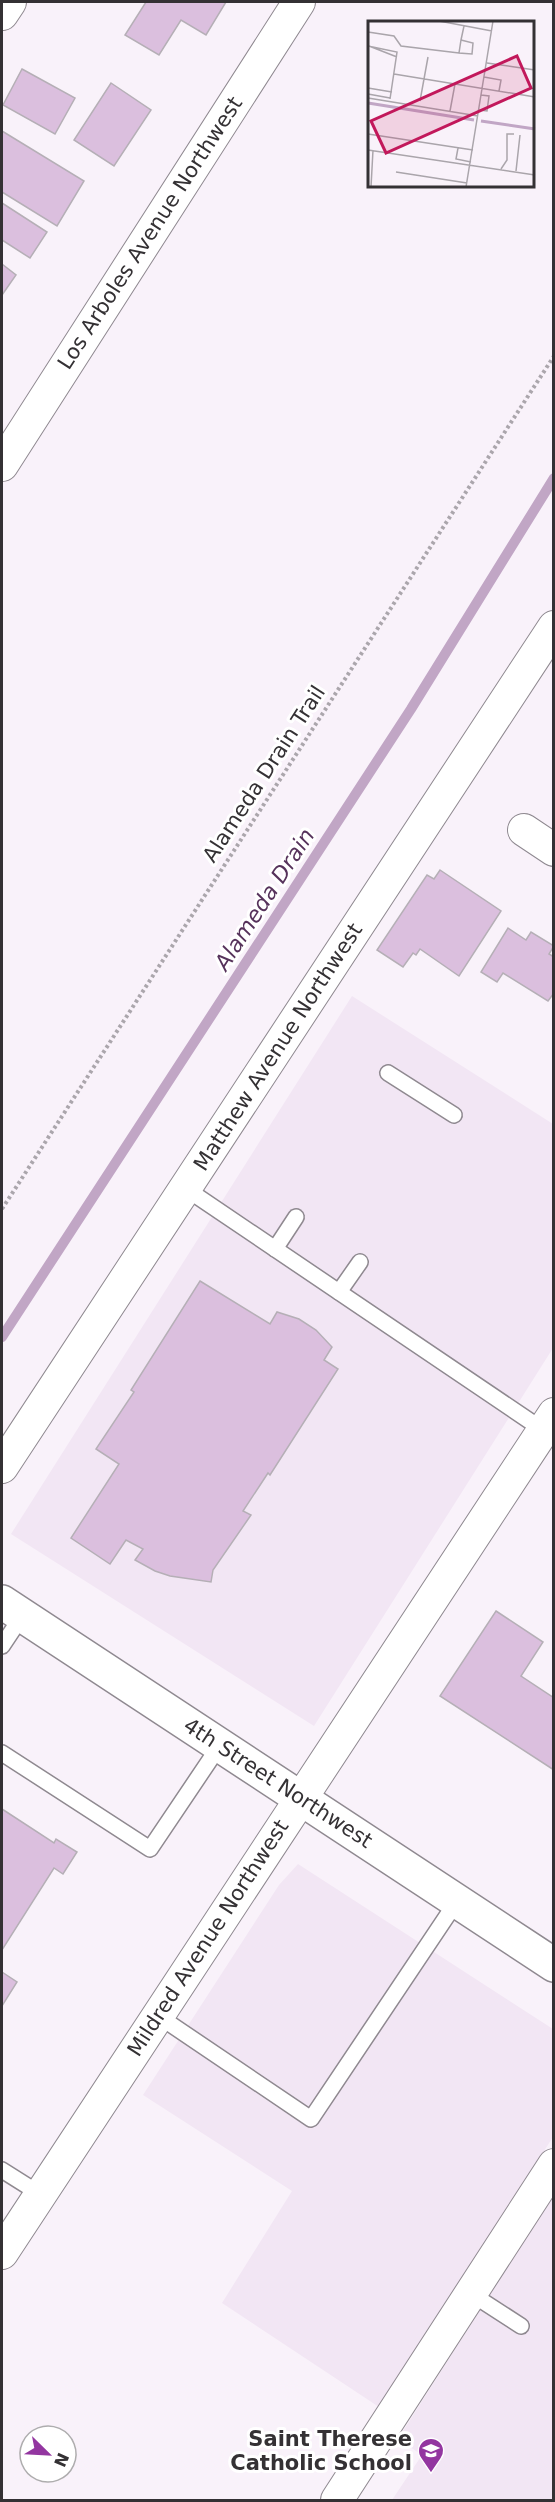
<svg xmlns="http://www.w3.org/2000/svg" width="555" height="2502" font-family="'DejaVu Sans',sans-serif">
  <rect width="100%" height="100%" fill="#f9f2fa"/>
  <g fill="#f2e6f4">
    <polygon points="352,996 553,1124 553,1348 314,1726 11,1534"/>
    <polygon points="298,1864 553,2029 553,2137 379,2407 222,2303 292,2191 143,2095 279,1885"/>
    <polygon points="553,2195 553,2500 392,2500 422,2455 398,2439"/>
  </g>
  <g fill="none" stroke-linecap="round" stroke-linejoin="round">
    <polyline stroke="#c1a6c5" stroke-width="10" points="2,1337 411,709 554,478"/>
  </g>
  <g fill="#dbbfde" stroke="#b5afb6" stroke-width="1.5">
    <polygon points="146,2 226,2 206,35 181,20 159,55 125,35"/>
    <polygon points="22,69 75,98 55,134 3,105"/>
    <polygon points="111,83 151,110 114,166 74,140"/>
    <polygon points="2,131 84,181 57,226 2,192"/>
    <polygon points="2,203 47,232 30,258 2,240"/>
    <polygon points="2,264 16,275 2,295"/>
    <polygon points="440,870 501,911 459,976 420,949 416,955 413,953 403,967 377,950 427,875 434,879"/>
    <polygon points="508,928 526,940 531,932 554,946 549,954 554,957 554,993 548,1001 503,973 497,982 481,972"/>
    <polygon points="200,1281 270,1324 277,1312 299,1319 316,1330 332,1347 324,1360 338,1369 270,1475 268,1473 243,1511 251,1515 213,1570 211,1582 170,1576 155,1571 135,1560 143,1549 126,1540 110,1564 71,1538 119,1464 96,1449 134,1392 131,1390"/>
    <polygon points="496,1611 543,1642 521,1676 554,1698 554,1770 440,1696"/>
    <polygon points="2,1809 54,1843 56,1839 77,1852 63,1874 54,1868 2,1950"/>
    <polygon points="2,1972 17,1982 2,2006"/>
  </g>
  <g fill="none" stroke-linecap="round" stroke-linejoin="round">
    <defs>
      <g id="lane">
        <polyline points="388,1073 454,1115"/>
        <polyline points="185,1188 543,1430"/>
        <polyline points="275,1249 296,1217"/>
        <polyline points="339,1292 360,1262"/>
        <polyline points="2,1646 22,1616"/>
        <polyline points="2,1753 150,1849 220,1745"/>
        <polyline points="157,2015 311,2119 457,1901"/>
        <polyline points="2,2170 40,2194"/>
        <polyline points="470,2293 521,2326"/>
      </g>
      <g id="street">
        <polyline points="2,14 10,2"/>
        <polyline points="2,465 299,2"/>
        <polyline points="524,830 554,850"/>
        <polyline points="2,1467 554,627"/>
        <polyline points="2,2253 554,1414"/>
        <polyline points="337,2500 554,2165"/>
      </g>
      <polyline id="secondary" points="2,1602 554,1965"/>
    </defs>
    <use href="#lane" stroke="#8f8990" stroke-width="18"/>
    <use href="#street" stroke="#8f8990" stroke-width="34"/>
    <use href="#secondary" stroke="#8f8990" stroke-width="36"/>
    <polyline stroke="#aba6ac" stroke-width="4" stroke-dasharray="3 3" stroke-linecap="butt" points="2,1209 554,356"/>
    <use href="#lane" stroke="#fff" stroke-width="15"/>
    <use href="#street" stroke="#fff" stroke-width="32"/>
    <use href="#secondary" stroke="#fff" stroke-width="33"/>
  </g>
  <defs>
    <symbol id="school-pin" viewBox="-11 -11 22 30"><path d="M0 17L-7.5 6A9.5 9.5 0 1 1 7.5 6Z" fill="#9336a0" stroke="#fff"/><path d="M0-5L7-2L0 1L-7-2ZM-4 1L0 2.5L4 1V4Q0 6-4 4Z" fill="#fff"/></symbol>
  </defs>
  <g fill-rule="evenodd">
    <use href="#school-pin" x="416" y="2436" width="30" height="40"/>
  </g>
  <g text-anchor="middle" stroke-width="6" stroke-linejoin="round" paint-order="stroke">
    <g font-size="21" fill="#343134" stroke="#fff">
      <text transform="translate(150 233) rotate(-57)" y="7">Los Arboles Avenue Northwest</text>
      <text transform="translate(264 774) rotate(-57)" y="7">Alameda Drain Trail</text>
      <text transform="translate(278 1047) rotate(-57)" y="7">Matthew Avenue Northwest</text>
      <text transform="translate(278 1783) rotate(33)" y="7">4th Street Northwest</text>
      <text transform="translate(208 1938) rotate(-57)" y="7">Mildred Avenue Northwest</text>
    </g>
    <g font-size="21" font-weight="bold" fill="#343134" stroke="#fff" text-anchor="end">
      <text x="412" y="2446">Saint Therese<tspan x="412" dy="24">Catholic School</tspan></text>
    </g>
    <g font-size="22" font-style="italic" fill="#56325b" stroke="#fff">
      <text transform="translate(264 899) rotate(-57)" y="8">Alameda Drain</text>
    </g>
  </g>
  <g transform="translate(368 21)">
    <rect width="166" height="166" fill="#f9f2fa"/>
    <path fill="none" stroke="#c1a6c5" stroke-width="3" d="M0,82L106,99M113,100L167,108"/>
    <path fill="none" stroke="#aaa5ab" stroke-width="1.5" d="M71,0L124,10M0,11L26,15L33,25L91,32M93,19L105,22L104,33L91,32L93,19L96,5M0,25L29,31L22,78M1,25L29,36M119,42L167,49M26,53L167,76M116,56L133,59L131,70M0,67L24,71M0,73L22,77M0,77L110,95M52,80L60,36M111,89L119,90L121,75L113,74M82,90L87,63M0,113L105,129M90,127L88,138L103,141M0,129L167,154M133,148L139,139V113H146M148,150L152,114M28,151L99,162M3,166L5,129M98,166L125,0"/>
    <path fill="#c2185b" fill-opacity="0.15" stroke="#c2185b" stroke-width="3" d="M149,35L163,67L18,132L3,100Z"/>
    <rect width="166" height="166" fill="none" stroke="#343134" stroke-width="3"/>
  </g>
  <rect width="555" height="2502" fill="none" stroke="#343134" stroke-width="6"/>
  <g transform="translate(48 2454) rotate(114)"><circle r="28" fill="#ffffff" stroke="#aeadae" stroke-width="1.5"/>
  <path d="M0-4.5L10 22L0 15L-10 22Z" fill="#9336a0"/>
  <text y="-9" font-size="16" font-weight="bold" text-anchor="middle" fill="#343134">N</text>
  </g>
</svg>
